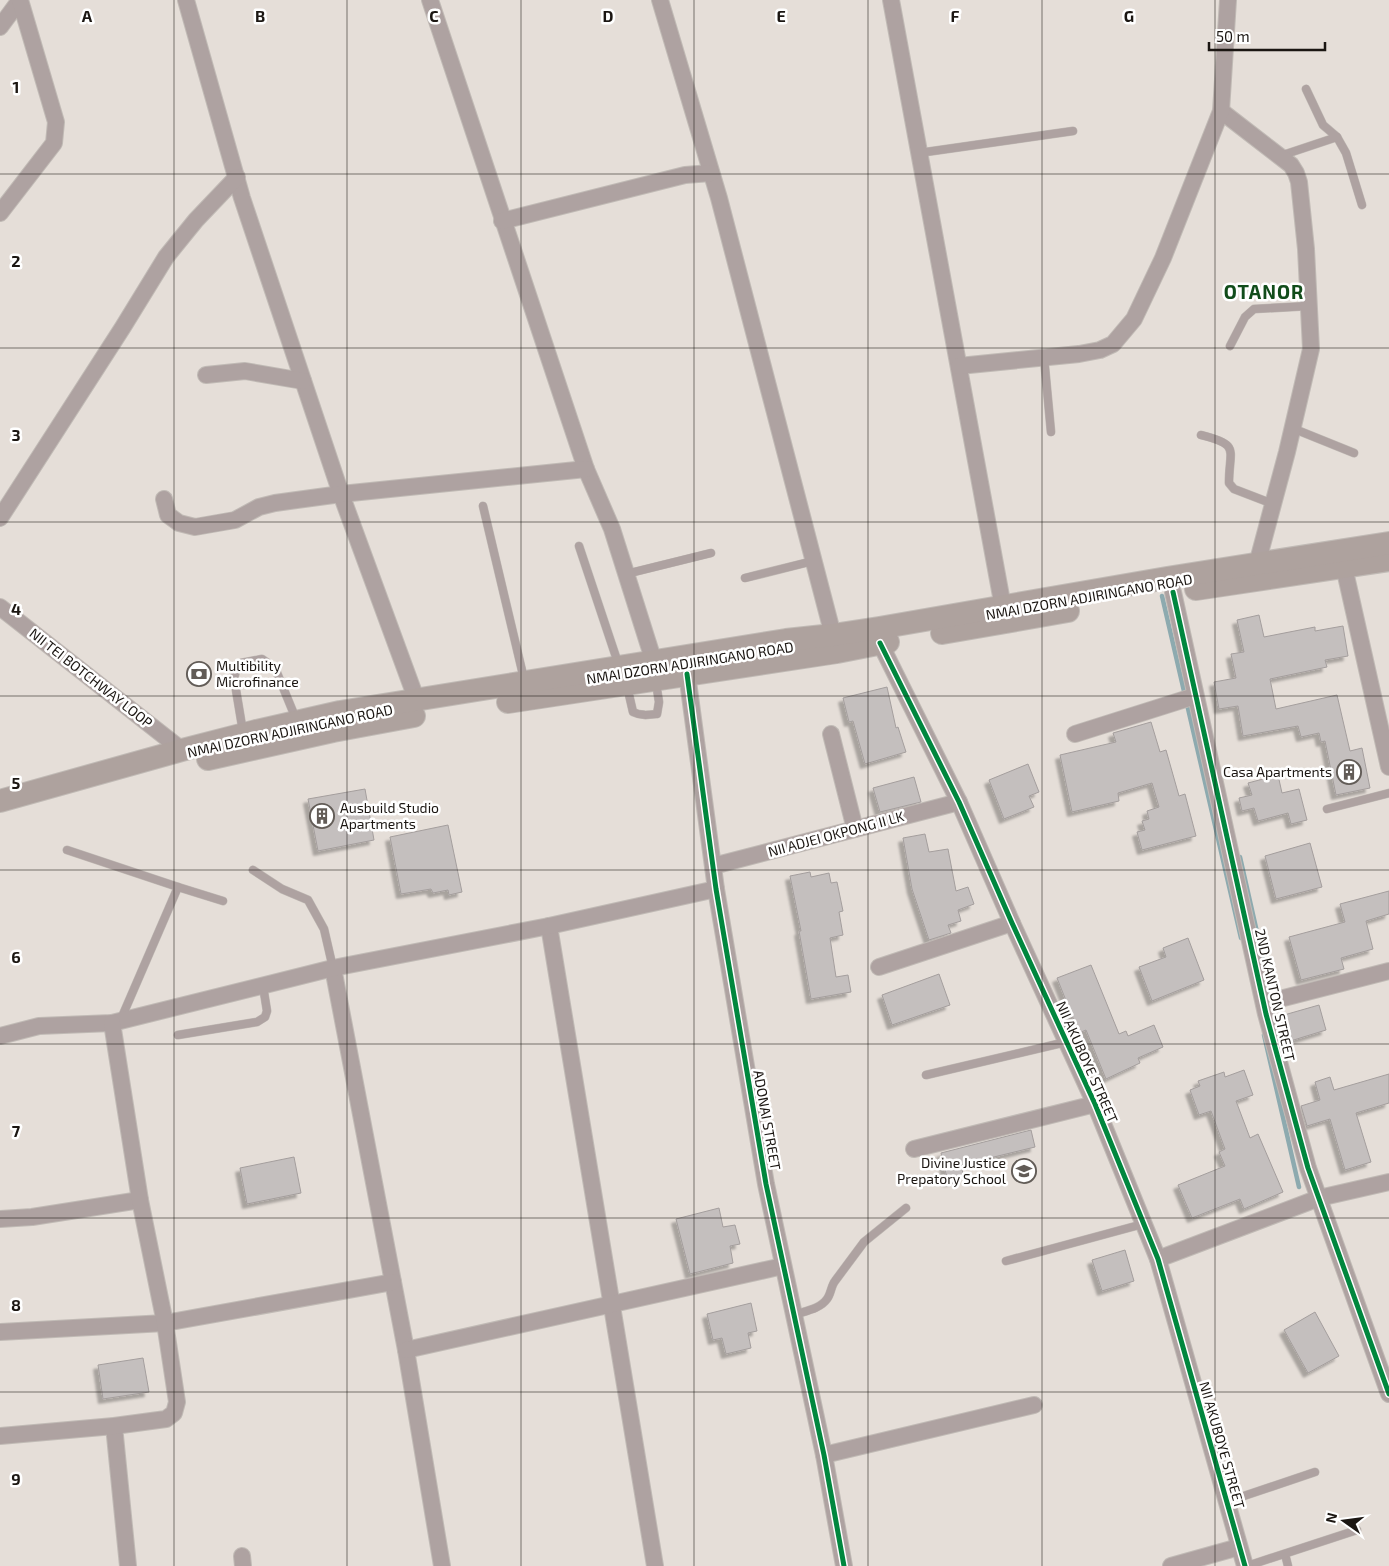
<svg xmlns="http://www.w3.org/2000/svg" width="1389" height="1566" font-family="'Exo 2',sans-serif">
  <defs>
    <filter id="shadow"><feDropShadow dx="-4.5" dy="4.5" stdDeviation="1" flood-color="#0004"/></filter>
  </defs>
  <rect width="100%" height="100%" fill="#e5ded8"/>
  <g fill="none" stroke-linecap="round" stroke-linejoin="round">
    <g stroke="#8daaaf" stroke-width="4.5">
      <polyline points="1162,596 1241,938"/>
      <polyline points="1240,857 1271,994"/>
      <polyline points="1264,1035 1299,1187"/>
    </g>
  </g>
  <g fill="#c4bfbe" stroke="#a49e9d" filter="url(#shadow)">
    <polygon points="1259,615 1264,637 1315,627 1315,631 1343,626 1348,656 1325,660 1327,667 1270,679 1276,709 1337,695 1350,751 1362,748 1370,788 1336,795 1325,741 1321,742 1319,733 1301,737 1298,726 1243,736 1238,706 1219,709 1214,682 1236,678 1231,654 1244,652 1237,620"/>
    <polygon points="887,687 896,728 898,727 906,752 865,764 853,721 849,722 843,698"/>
    <polygon points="1151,722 1160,752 1166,750 1179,796 1185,794 1196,836 1142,850 1137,832 1145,830 1142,821 1149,819 1147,811 1159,807 1152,783 1118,793 1119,801 1072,812 1060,755 1116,742 1113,733"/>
    <polygon points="1028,764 1039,792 1029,796 1034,807 1004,819 989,780"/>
    <polygon points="1278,775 1282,793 1299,789 1307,820 1291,824 1288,813 1258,821 1254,808 1242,811 1239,798 1252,795 1248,783"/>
    <polygon points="914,777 921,802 880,812 873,788"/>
    <polygon points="365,789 374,840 318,851 308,799"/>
    <polygon points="448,825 462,892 449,895 448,890 433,893 431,889 401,894 390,837"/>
    <polygon points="925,834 929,852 948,849 956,891 968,887 974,904 958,910 961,921 948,925 951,933 929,940 912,889 903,838"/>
    <polygon points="1310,843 1322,887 1276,899 1265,856"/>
    <polygon points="810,872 811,877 829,873 831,883 837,882 843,911 839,912 843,935 830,938 836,977 848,975 851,992 811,999 799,931 801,931 790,876"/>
    <polygon points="1389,891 1389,914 1366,921 1373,949 1341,958 1344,969 1301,980 1289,937 1345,922 1340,904"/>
    <polygon points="1188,938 1204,980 1152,1001 1139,967 1166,957 1163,948"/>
    <polygon points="1091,965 1119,1034 1126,1031 1128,1036 1154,1025 1163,1047 1138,1058 1140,1063 1106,1079 1086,1030 1079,1033 1057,978"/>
    <polygon points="939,974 950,1005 892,1025 882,995"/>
    <polygon points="1319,1005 1326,1030 1284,1043 1277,1017"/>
    <polygon points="1244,1070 1253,1095 1236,1101 1250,1138 1258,1134 1283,1192 1244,1209 1240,1199 1192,1218 1178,1185 1225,1166 1219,1152 1225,1149 1211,1111 1199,1115 1190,1090 1200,1086 1198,1081 1224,1072 1225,1077"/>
    <polygon points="1389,1074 1389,1103 1356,1113 1371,1162 1345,1170 1330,1119 1307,1126 1301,1106 1320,1100 1315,1082 1330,1077 1334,1090"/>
    <polygon points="1031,1130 1035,1147 961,1165 964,1178 948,1182 941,1153"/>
    <polygon points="294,1157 301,1193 247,1204 240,1168"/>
    <polygon points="719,1208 723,1227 735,1225 740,1244 730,1246 733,1263 690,1274 676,1219"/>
    <polygon points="1125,1250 1134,1281 1102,1291 1092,1260"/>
    <polygon points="751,1303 757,1331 748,1333 751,1348 726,1354 722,1338 713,1340 707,1314"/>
    <polygon points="1315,1312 1339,1356 1308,1373 1284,1330"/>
    <polygon points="143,1358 149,1392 103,1399 98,1365"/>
  </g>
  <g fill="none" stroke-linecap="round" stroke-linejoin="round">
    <defs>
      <g id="lane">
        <polyline points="1337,137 1346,153 1362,205"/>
        <polyline points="919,153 1073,131"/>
        <polyline points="1280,156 1337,137 1323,125 1306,89"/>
        <polyline points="1230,346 1245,317 1254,309 1309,306"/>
        <polyline points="1044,357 1051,432"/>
        <polyline points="1292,428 1354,453"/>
        <path d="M1201,435C1241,445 1229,449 1229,483L1234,489L1273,504"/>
        <polyline points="483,506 524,679"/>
        <polyline points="579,546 619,666"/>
        <polyline points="626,574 711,553"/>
        <polyline points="745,578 813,561"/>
        <path d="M627,686L633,712C641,716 648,715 657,714L659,702L656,683"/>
        <polyline points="243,732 234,678 236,671 241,663 262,659 275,668 296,719"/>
        <polyline points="1327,809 1389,793"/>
        <polyline points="67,850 178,887 121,1019"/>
        <polyline points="253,870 282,889 308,900 324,929 333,968"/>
        <polyline points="178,887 223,901"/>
        <polyline points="178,1035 257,1022 265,1017 267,1011 263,986"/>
        <polyline points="926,1075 1066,1042"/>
        <polyline points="1006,1261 1143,1224"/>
        <path d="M794,1315C805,1311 820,1309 827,1299C831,1294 831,1286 835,1281L864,1242L906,1208"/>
        <polyline points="1226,1502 1315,1472"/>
        <polyline points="1285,1554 1288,1566"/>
        <polyline points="1247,1566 1357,1530"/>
      </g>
      <g id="street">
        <polyline points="186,0 242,198 341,494 417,701"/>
        <polyline points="430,0 586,469 612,529 654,662"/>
        <polyline points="660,0 719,198 833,635"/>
        <polyline points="891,0 1003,607"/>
        <polyline points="0,27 20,0"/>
        <polyline points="1221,111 1291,165 1296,173 1299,182 1306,249 1311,349 1287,452 1257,564"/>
        <polyline points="0,213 54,143 56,122 20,0"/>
        <polyline points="502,221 685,175 711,173"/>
        <polyline points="959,366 1079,354 1100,350 1113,344 1134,319 1163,258 1221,111 1228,0"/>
        <polyline points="206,375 245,371 303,381"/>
        <polyline points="164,499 168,515 179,523 195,527 235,520 259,507 275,503 341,494 586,469"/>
        <polyline points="0,518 123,327 166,257 196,220 237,177"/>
        <polyline points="1344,567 1389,767"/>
        <polyline points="1173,592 1266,1014 1308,1168 1389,1394"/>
        <polyline points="0,607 182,750"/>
        <polyline points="880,643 959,802 1012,923 1095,1104 1158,1259 1245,1566"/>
        <polyline points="687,674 716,889 766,1184 824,1455 844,1566"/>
        <polyline points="831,734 855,829"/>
        <polyline points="1075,734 1195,696"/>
        <polyline points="713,866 959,802"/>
        <polyline points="549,926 655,1566"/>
        <polyline points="879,967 1012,923"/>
        <polyline points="333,968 406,1350 442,1566"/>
        <polyline points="1264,1003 1389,971"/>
        <polyline points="0,1036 39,1026 112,1023 333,968 549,926 716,889"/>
        <polyline points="914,1149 1095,1104"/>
        <polyline points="0,1219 32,1217 140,1200"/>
        <polyline points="1158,1259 1319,1198 1389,1182"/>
        <polyline points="0,1332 165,1323 393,1282"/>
        <polyline points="406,1350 783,1266"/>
        <polyline points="114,1426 128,1566"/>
        <polyline points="0,1436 114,1426 166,1419 174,1413 177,1402 165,1323 140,1200 112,1023"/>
        <polyline points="824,1455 1034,1405"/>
        <polyline points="242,1556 243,1566"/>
        <polyline points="1171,1566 1239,1547"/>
      </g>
      <g id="secondary">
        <polyline points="1196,589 1389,560"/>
        <polyline points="942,633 1068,611"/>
        <polyline points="508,702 837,652 888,642"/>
        <polyline points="208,759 333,731 414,716"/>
        <polyline points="0,801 182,750 256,731 340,712 786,640 833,635 879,628 1167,578 1389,543"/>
      </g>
    </defs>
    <use href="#lane" stroke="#c0bab5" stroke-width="9"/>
    <use href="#street" stroke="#c0bab5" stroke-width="18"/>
    <use href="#secondary" stroke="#c0bab5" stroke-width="24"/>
    <use href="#lane" stroke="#aea2a1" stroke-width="8"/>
    <use href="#street" stroke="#aea2a1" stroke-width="16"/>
    <use href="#secondary" stroke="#aea29e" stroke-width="22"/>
    <defs>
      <g id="cycleway">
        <polyline points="1173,592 1266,1014 1308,1168 1389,1394"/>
        <polyline points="880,643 959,802 1012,923 1095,1104 1158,1259 1245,1566"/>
        <polyline points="687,674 716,889 766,1184 824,1455 844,1566"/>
      </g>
    </defs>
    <use href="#cycleway" stroke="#fff" stroke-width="8"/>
    <use href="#cycleway" stroke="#00873e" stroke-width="5"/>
  </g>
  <path fill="none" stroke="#1b1612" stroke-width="1" stroke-opacity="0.55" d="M174,0V1566M347,0V1566M521,0V1566M694,0V1566M868,0V1566M1042,0V1566M1215,0V1566M0,174H1389M0,348H1389M0,522H1389M0,696H1389M0,870H1389M0,1044H1389M0,1218H1389M0,1392H1389"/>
  <defs>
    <symbol id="bank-ring" viewBox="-11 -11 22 22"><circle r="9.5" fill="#fff" stroke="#625c57" stroke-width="1.5"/><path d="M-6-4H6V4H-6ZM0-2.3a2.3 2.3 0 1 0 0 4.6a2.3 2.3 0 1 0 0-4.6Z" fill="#625c57"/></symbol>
    <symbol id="building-ring" viewBox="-11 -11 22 22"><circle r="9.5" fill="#fff" stroke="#625c57" stroke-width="1.5"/><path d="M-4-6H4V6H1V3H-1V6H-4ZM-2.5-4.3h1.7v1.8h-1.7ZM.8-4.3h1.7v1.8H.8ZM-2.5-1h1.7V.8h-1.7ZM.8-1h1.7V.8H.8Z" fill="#625c57"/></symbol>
    <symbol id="school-ring" viewBox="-11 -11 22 22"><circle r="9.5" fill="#fff" stroke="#625c57" stroke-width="1.5"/><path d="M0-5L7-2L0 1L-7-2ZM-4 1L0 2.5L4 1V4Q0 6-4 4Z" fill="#625c57"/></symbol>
  </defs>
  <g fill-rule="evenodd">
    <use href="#bank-ring" x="185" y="660" width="28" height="28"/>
    <use href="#building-ring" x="1335" y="758" width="28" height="28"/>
    <use href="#building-ring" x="308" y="802" width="28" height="28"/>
    <use href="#school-ring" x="1010" y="1157" width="28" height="28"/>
  </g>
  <g text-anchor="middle" stroke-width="5" stroke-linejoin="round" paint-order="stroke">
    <g font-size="14" fill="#1b1612" stroke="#fff">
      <text transform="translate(1089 597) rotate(-10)" y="5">NMAI DZORN ADJIRINGANO ROAD</text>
      <text transform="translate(690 663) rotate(-9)" y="5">NMAI DZORN ADJIRINGANO ROAD</text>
      <text transform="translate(91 678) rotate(38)" y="5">NII TEI BOTCHWAY LOOP</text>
      <text transform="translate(290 731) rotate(-12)" y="5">NMAI DZORN ADJIRINGANO ROAD</text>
      <text transform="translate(836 834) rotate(-15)" y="5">NII ADJEI OKPONG II LK</text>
      <text transform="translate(1275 995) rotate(77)" y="5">2ND KANTON STREET</text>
      <text transform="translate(1087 1062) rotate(66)" y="5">NII AKUBOYE STREET</text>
      <text transform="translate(767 1120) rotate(80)" y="5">ADONAI STREET</text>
      <text transform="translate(1222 1445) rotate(74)" y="5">NII AKUBOYE STREET</text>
    </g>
    <g font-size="14" fill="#1b1612" stroke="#fff" text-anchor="start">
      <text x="216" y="671">Multibility<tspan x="216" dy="16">Microfinance</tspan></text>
      <text x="1332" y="777" text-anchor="end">Casa Apartments</text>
      <text x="340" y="813">Ausbuild Studio<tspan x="340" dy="16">Apartments</tspan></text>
      <text x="1006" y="1168" text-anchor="end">Divine Justice<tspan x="1006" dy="16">Prepatory School</tspan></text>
    </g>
    <g font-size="19" font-weight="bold" letter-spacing="1" fill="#114c1a" stroke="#fff">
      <text x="1264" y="299">OTANOR</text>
    </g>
  </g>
  <g font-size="16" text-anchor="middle" font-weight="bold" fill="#1b1612" stroke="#fff" stroke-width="5" stroke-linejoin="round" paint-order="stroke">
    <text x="87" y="22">A</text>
    <text x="260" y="22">B</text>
    <text x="434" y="22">C</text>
    <text x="608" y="22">D</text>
    <text x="781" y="22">E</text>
    <text x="955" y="22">F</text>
    <text x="1129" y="22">G</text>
    <text x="16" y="93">1</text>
    <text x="16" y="267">2</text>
    <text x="16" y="441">3</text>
    <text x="16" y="615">4</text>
    <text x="16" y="789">5</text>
    <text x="16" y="963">6</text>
    <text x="16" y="1137">7</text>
    <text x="16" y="1311">8</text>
    <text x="16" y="1485">9</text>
  </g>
  <g transform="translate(1344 1521) rotate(284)" stroke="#ffffff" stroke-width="4" paint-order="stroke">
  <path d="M0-4L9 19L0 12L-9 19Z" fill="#1b1612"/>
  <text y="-8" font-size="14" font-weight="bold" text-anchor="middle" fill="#1b1612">N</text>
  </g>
  <path d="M1209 42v8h116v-8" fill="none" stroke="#1b1612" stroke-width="2.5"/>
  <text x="1216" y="42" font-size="15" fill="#1b1612" stroke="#ffffff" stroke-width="4" paint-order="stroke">50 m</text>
</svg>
